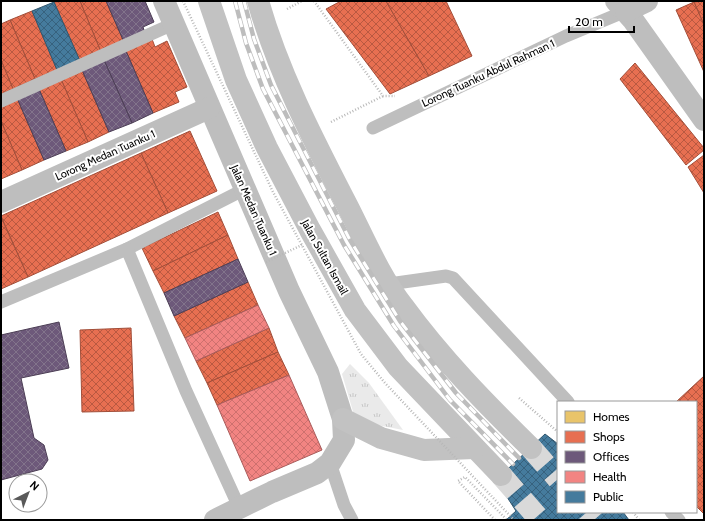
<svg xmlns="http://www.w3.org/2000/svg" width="705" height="521" font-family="Cabin,sans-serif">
  <defs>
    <pattern id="park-tufts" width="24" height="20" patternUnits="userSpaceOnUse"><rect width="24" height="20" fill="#eaeaea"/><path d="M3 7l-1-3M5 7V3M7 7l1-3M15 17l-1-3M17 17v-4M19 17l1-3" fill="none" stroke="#c7c7c7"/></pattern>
    <pattern id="homes-cross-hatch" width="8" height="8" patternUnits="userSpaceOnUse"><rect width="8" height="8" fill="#e9c46a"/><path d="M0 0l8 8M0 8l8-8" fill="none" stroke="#c6a75a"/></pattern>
    <pattern id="shops-cross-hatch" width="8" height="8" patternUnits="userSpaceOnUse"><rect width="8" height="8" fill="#e76f51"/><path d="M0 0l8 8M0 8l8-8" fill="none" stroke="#b95941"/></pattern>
    <pattern id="offices-cross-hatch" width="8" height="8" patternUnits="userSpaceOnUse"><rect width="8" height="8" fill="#6d597a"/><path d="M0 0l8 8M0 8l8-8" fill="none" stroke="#82748b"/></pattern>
    <pattern id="health-cross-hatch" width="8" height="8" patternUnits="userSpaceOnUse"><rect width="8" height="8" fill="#f28482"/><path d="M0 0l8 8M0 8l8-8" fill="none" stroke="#ce706e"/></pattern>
    <pattern id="public-cross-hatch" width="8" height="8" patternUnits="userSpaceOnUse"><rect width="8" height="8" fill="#457b9d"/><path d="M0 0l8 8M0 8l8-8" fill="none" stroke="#37627e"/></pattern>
  </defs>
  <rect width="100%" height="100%" fill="#fff"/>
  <polygon fill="url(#park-tufts)" points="350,364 369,383 403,430 372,424 354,415 342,374"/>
  <polygon fill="url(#homes-cross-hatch)" stroke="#a3894a" points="704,394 704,490 696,482 695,402"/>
  <g fill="url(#shops-cross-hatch)" stroke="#a24e39">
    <polygon points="80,1 106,1 124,42 101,52"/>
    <polygon points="80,1 101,52 80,61 54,2"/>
    <polygon points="341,1 386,1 429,76 390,94 326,9"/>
    <polygon points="386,1 446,1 472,56 429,76"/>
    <polygon points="704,1 704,25 694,2"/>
    <polygon points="694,2 704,25 704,72 676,10"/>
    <polygon points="32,11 57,70 35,79 10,20"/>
    <polygon points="10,20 35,79 13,89 1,60 1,24"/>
    <polygon points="152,39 155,47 167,41 187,87 175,92 179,102 153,113 126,51"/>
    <polygon points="1,60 13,89 1,94"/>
    <polygon points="635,63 704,148 704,150 686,165 620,79"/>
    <polygon points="82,70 109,132 88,142 61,79"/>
    <polygon points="61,79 88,142 66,151 39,89"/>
    <polygon points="17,98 44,160 22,170 1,121 1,105"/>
    <polygon points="1,121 22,170 1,179"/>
    <polygon points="190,131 217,191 168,213 141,153"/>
    <polygon points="141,153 168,213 28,277 1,216"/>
    <polygon points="704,155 704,193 688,167"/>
    <polygon points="218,212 228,235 153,271 142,248"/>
    <polygon points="1,217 28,277 1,289"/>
    <polygon points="228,235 238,259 164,293 153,271"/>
    <polygon points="248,282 258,305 185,338 174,316"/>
    <polygon points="131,328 134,411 82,412 80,330"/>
    <polygon points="269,328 278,352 207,383 196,361"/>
    <polygon points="278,352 289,375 217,405 207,383"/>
    <polygon points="704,376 704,514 696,506 696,402 676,402"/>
  </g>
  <g fill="url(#offices-cross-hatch)" stroke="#4c3e55">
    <polygon points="106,1 145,1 154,22 143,27 145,33 124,42"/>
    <polygon points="126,51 153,113 132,123 104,60"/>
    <polygon points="104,60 132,123 109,132 82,70"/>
    <polygon points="39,89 66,151 44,160 17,98"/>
    <polygon points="238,259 248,282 174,316 164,293"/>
    <polygon points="59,322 69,368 21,378 34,438 44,445 48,460 42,469 1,480 1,335"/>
  </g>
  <g fill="url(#health-cross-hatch)" stroke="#a95c5b">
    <polygon points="258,305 269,328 196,361 185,338"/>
    <polygon points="289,375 322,450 250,481 217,405"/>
  </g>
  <g fill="url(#public-cross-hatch)" stroke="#30566e">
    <polygon points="54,2 80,61 57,70 32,11"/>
    <polygon points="545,434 558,444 558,512 623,512 629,520 506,520 516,511 496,480"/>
  </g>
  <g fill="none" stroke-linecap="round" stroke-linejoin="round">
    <g stroke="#d9d9d9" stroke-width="22" stroke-dasharray="22 11" stroke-linecap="butt">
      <polyline points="531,448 558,479"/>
      <polyline points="501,475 540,520"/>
      <polyline points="587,512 594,520"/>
    </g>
    <g stroke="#b8b8b8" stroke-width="2.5" stroke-dasharray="1 2" stroke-linecap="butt">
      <polyline points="314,1 383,96 395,96"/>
      <polyline points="287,9 302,1"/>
      <polyline points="331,122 383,96"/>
      <polyline points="519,398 558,432"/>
      <polyline points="633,512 639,520"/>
      <polyline points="495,520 458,481 465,477 507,520"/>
    </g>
    <g stroke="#bebebe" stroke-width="13">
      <polyline points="1,101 173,24"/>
      <polyline points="373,128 566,36 626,11"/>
      <polyline points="127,249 245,189"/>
      <polyline points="389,284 446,276 453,278 568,402"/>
      <polyline points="1,302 127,249 186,391 239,507"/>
      <polyline points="330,463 344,505 352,520"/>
      <polyline points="671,512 679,520"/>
    </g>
    <g stroke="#bebebe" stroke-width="22">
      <polyline points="164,1 289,291 328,372 343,419 344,440 330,463 317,473 272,492 215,520"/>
      <polyline points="616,1 633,20 704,120"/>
      <polyline points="626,11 647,1"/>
      <polyline points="1,202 209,108"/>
    </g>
    <g stroke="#c2c2c2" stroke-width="22">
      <polyline points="209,1 236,80 267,148 310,230 355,310 398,367 501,475"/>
      <path d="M258,1C279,75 315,143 350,211C366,243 381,278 403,306C441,358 485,403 531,448"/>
      <polyline points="343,419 381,438 424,450 474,448"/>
    </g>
    <defs>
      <g id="rail">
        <polyline points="235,1 246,43 263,89 344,245 394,326 450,400 513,464"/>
        <polyline points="244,1 254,39 271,85 350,240 400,321 456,393 519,458"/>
      </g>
    </defs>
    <use href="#rail" stroke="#bdbdbd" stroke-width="4.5"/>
    <use href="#rail" stroke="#fff" stroke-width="3" stroke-dasharray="9" stroke-linecap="butt"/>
    <g stroke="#b8b8b8" stroke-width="2.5" stroke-dasharray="1 2" stroke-linecap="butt">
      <polyline points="183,1 273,192 361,354 385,383 514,520"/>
      <polyline points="266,262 302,245"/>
    </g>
  </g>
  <g text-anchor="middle" stroke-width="4" stroke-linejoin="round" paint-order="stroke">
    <g font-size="11" fill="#000" stroke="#fff">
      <text transform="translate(488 73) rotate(-25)" y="4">Lorong Tuanku Abdul Rahman 1</text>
      <text transform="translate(105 155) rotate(-24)" y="4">Lorong Medan Tuanku 1</text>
      <text transform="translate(254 210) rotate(66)" y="4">Jalan Medan Tuanku 1</text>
      <text transform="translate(325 257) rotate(61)" y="4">Jalan Sultan Ismail</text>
    </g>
  </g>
  <rect width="705" height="521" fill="none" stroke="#000000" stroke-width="4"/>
  <rect x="557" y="401" width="140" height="112" fill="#ffffff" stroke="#999999"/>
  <rect x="565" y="411" width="20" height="12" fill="#e9c46a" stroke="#999999"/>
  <text x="593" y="421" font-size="12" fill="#000000">Homes</text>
  <rect x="565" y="431" width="20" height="12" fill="#e76f51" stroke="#999999"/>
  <text x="593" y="441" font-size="12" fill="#000000">Shops</text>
  <rect x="565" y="451" width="20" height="12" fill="#6d597a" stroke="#999999"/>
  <text x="593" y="461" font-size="12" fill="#000000">Offices</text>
  <rect x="565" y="471" width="20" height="12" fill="#f28482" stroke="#999999"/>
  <text x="593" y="481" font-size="12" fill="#000000">Health</text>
  <rect x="565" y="491" width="20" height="12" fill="#457b9d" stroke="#999999"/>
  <text x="593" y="501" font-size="12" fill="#000000">Public</text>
  <g transform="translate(28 493) rotate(42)"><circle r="19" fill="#ffffff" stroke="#999999"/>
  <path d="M0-3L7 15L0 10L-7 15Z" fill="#595959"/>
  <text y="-6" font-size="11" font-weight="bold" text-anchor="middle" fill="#000000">N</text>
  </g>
  <path d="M569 26v6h65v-6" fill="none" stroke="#000000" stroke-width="2"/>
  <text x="575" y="26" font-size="12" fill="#000000" stroke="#ffffff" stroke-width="3" paint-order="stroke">20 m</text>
</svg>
